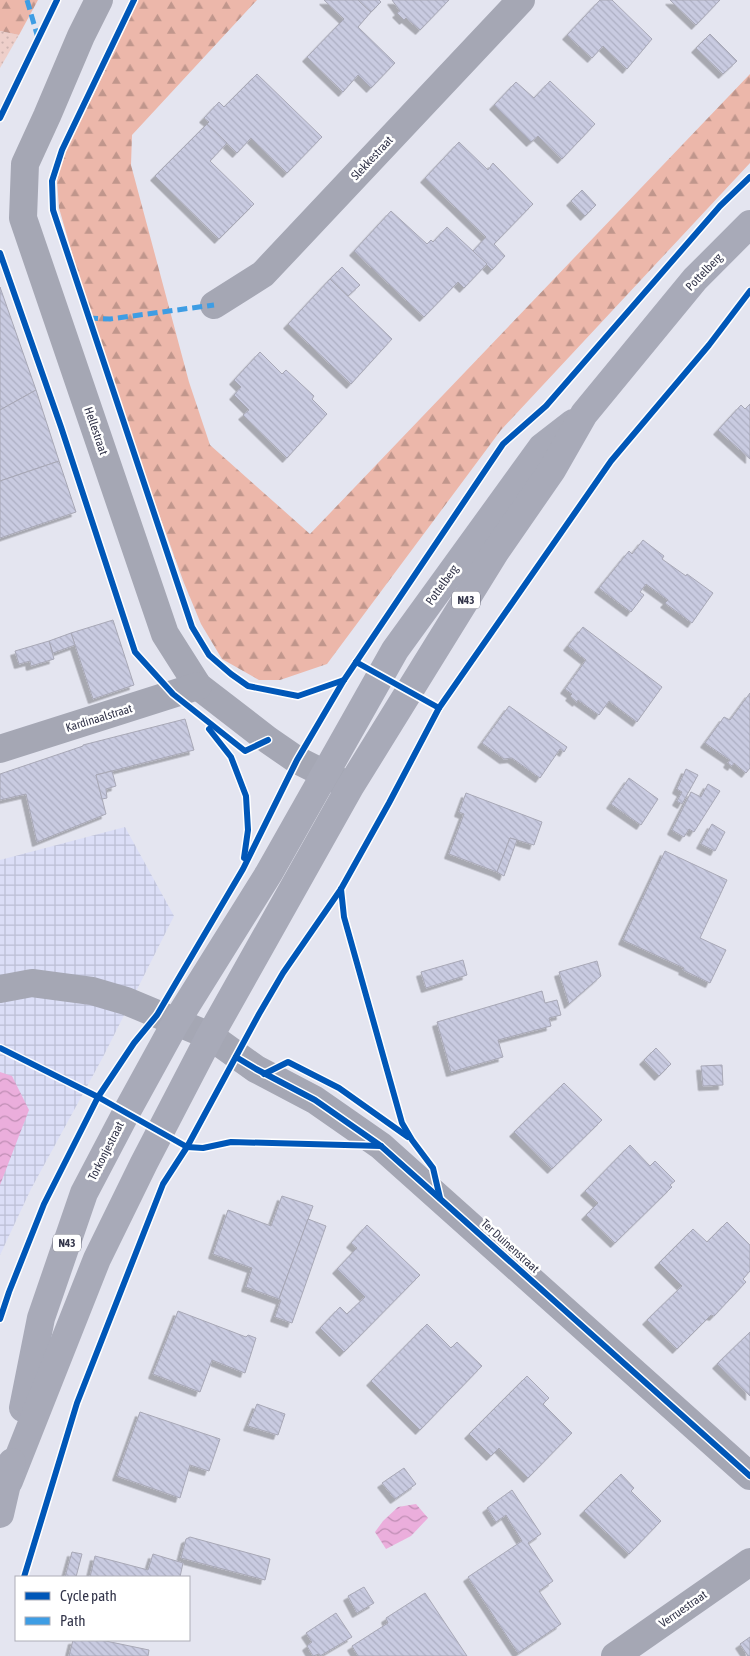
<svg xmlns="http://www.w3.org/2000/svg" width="750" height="1656" font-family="'Asap Condensed',sans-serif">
  <defs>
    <pattern id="industrial-grid" width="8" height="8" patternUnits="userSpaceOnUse" patternTransform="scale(1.25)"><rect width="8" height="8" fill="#dbdef7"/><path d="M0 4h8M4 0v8" fill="none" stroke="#bcbfd5"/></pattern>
    <pattern id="grass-dots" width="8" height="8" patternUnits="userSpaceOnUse" patternTransform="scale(1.25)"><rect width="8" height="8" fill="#eecfca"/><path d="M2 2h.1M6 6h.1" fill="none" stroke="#cdb2af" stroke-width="1.8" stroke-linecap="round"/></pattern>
    <pattern id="forest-firs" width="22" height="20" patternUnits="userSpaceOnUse" patternTransform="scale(1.25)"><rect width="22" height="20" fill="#ecb7aa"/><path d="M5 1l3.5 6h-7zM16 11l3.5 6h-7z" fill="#c0968c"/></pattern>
    <pattern id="water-waves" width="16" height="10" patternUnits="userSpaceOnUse" patternTransform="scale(1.25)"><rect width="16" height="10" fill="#ebaedc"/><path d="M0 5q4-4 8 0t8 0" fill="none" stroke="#bf8eb4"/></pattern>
    <pattern id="building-back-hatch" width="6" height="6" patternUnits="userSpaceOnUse" patternTransform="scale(1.25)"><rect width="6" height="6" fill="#c9cbe1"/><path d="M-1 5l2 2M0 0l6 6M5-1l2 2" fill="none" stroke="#adafc3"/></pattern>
    <filter id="shadow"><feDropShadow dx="-4.5" dy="4.5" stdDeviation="0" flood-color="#0004"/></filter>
  </defs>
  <rect width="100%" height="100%" fill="#e4e5f0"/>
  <polygon fill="url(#industrial-grid)" points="125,827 174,916 103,1057 31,1189 0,1255 0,860"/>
  <polygon fill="url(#grass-dots)" points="0,31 19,35 0,68"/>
  <g fill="url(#forest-firs)">
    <polygon points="0,0 38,0 19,35 0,31"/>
    <polygon points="138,0 257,0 132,135 131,165 189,382 210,445 310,534 750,74 750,163 501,430 327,664 280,680 259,680 222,659 201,624 184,583 102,357 59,208 57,181 64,152 93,96"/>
  </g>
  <g fill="url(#water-waves)">
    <polygon points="0,1072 12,1076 29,1110 0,1185"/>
    <polygon points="416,1504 428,1518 411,1536 386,1549 375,1532 383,1521 398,1507"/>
  </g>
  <g fill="url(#building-back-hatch)" stroke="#a8a8b6" filter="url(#shadow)">
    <polygon points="324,0 358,0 371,12 358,27 395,63 371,88 358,75 343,92 307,57 344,19"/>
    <polygon points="358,0 379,0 381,2 371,12"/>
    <polygon points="392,0 449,0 420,30 406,18 404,20 397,13 400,11"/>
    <polygon points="600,0 612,0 652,39 627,69 603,46 592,58 567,35"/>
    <polygon points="670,0 720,0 696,25"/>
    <polygon points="710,34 737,61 723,74 696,48"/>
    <polygon points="257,74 322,137 287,173 251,138 237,153 207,124 209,122 204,118 219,102 224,107"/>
    <polygon points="550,81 595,124 562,159 538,136 531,142 494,105 516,82 534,98"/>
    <polygon points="207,124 227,143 210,161 254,204 219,239 155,176"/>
    <polygon points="459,142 488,170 493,163 533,204 494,244 505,256 492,270 473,251 486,237 425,178"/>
    <polygon points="582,190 596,205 585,216 571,201"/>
    <polygon points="391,211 427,244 431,240 433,242 447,227 487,264 464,288 458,282 424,317 354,251"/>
    <polygon points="342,267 360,285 348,296 330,279"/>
    <polygon points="330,279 392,339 351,384 288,324"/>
    <polygon points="0,287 36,390 0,410"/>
    <polygon points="260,352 282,374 286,370 314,396 312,399 327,414 287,458 243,415 249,410 234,395 241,387 234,380"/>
    <polygon points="36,390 59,461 0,481 0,410"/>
    <polygon points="750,404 750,459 718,430 741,405 745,409"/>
    <polygon points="59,461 76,512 0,538 0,481"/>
    <polygon points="643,540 664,556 662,559 686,576 687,574 713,593 692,623 665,603 668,600 646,584 640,592 644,595 631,612 599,588 629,551 632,554"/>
    <polygon points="113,620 134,685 93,699 71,633"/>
    <polygon points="583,627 662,687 637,722 609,701 599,715 578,700 577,702 570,696 572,694 565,689 586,660 568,646"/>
    <polygon points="71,633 75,645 53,653 49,641"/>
    <polygon points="49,641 54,659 31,666 30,661 19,664 15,651"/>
    <polygon points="750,693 750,768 746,773 734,763 732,766 728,763 730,760 705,743 724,717 730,720"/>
    <polygon points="509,706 567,747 564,752 560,749 540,778 512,758 504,759 482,743"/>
    <polygon points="185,719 194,750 96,775 106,814 37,842 26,794 0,800 0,774 83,746 83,745"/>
    <polygon points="686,769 698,775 682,804 677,801 682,792 677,789"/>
    <polygon points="112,771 116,786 106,789 107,798 102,799 96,775"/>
    <polygon points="629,778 658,799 641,825 611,804"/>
    <polygon points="708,784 720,791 694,832 689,829 684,837 672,830 691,792 701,797"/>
    <polygon points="466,793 542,822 534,845 510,838 497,872 449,854 464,814 459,812"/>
    <polygon points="712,824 725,832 715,851 701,844"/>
    <polygon points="510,838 517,840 504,876 497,872"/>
    <polygon points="665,851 727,880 700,938 726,950 710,983 683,970 684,968 623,940"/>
    <polygon points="463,960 467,975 426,988 421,972"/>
    <polygon points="597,961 601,976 569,1004 559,972"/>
    <polygon points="542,991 545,1003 557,1000 561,1015 549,1018 551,1026 498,1040 503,1057 451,1072 437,1022"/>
    <polygon points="656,1048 671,1064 659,1076 644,1060"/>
    <polygon points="722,1065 723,1085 703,1086 701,1066"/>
    <polygon points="564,1083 602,1120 552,1169 514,1132"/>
    <polygon points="630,1145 650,1166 655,1161 675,1181 670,1185 672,1187 615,1243 586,1215 598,1203 585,1191"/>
    <polygon points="282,1196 313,1206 279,1299 246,1287 252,1268 213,1254 228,1210 271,1226"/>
    <polygon points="308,1219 326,1226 292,1323 275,1317 281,1300 279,1299"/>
    <polygon points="727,1222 750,1245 750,1271 743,1279 746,1282 714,1316 711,1315 677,1349 647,1320 682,1286 659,1263 693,1229 707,1242"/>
    <polygon points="367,1225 420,1275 344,1352 320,1328 340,1307 347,1314 365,1297 337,1269 357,1248 351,1243"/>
    <polygon points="178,1311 246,1337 248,1335 256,1338 245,1373 212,1360 200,1392 153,1374"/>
    <polygon points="427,1324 451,1348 457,1342 482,1366 420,1430 371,1381"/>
    <polygon points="750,1332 750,1396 717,1364"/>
    <polygon points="527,1376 549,1398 543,1404 572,1433 528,1478 499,1448 491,1456 469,1434"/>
    <polygon points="257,1404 285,1414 278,1435 248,1426"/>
    <polygon points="140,1412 220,1439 209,1471 190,1465 180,1498 117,1476"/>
    <polygon points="404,1468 416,1484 395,1499 382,1483"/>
    <polygon points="621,1474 634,1488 631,1491 661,1521 629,1554 584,1511"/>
    <polygon points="512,1490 541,1534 528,1543 553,1581 539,1591 561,1624 518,1653 468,1577 522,1541 506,1515 496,1522 487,1508"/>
    <polygon points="190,1537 270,1559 265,1580 181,1558 186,1539"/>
    <polygon points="72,1552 82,1554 76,1577 65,1577"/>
    <polygon points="153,1554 183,1563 180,1577 90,1577 95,1556 148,1570"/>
    <polygon points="364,1587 374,1603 357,1613 348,1596"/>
    <polygon points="425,1593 467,1656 358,1656 352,1646 388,1623 386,1618"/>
    <polygon points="336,1613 352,1637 320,1656 319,1654 313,1656 307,1646 312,1642 306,1633"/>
    <polygon points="750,1637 750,1656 748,1656 740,1644"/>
    <polygon points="73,1640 101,1640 149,1650 148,1656 69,1656"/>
  </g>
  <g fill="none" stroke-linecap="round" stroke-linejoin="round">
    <g stroke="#a5a7b4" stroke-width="28">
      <polyline points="99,0 81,36 47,116 25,164 23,218 165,634 198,686 268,740 297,760 347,785"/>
      <polyline points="214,305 263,274 521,0"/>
      <polyline points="0,749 198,686"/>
      <polyline points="0,989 32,983 92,991 126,1001 210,1036 256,1069 315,1100 381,1146 750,1476"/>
      <polyline points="615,1656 750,1562"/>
    </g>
    <g stroke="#a8aab8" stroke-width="28">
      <polyline points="23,1408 41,1318 84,1193 126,1113 176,1022 269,873 395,650 542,447 573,423"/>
      <polyline points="9,1481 97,1259 144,1163 210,1036 350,787 496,551 552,470 584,414 695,279 750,224"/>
      <polyline points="0,1514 12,1462"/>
    </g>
    <g stroke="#3e9de4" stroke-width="5" stroke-dasharray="10 5" stroke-linecap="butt">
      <polyline points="27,0 38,38"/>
      <polyline points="88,318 110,319 214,305"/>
    </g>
    <defs>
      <g id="cycleway">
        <polyline points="134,0 62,150 52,181 53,210 192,627 209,655 231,674 248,686 298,696 344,680"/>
        <polyline points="0,118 57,0"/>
        <polyline points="0,253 61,427 135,652 173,694 245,751 268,740"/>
        <polyline points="356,662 439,708"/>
        <polyline points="209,729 231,757 246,796 248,830 244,858"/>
        <polyline points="341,889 344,917 402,1123 412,1140 433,1168 440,1198"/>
        <polyline points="0,1048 98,1097 187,1147 203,1148 231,1142 381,1146"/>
        <polyline points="236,1057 256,1069 315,1100 381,1146 750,1476"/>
        <polyline points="264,1074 288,1062 339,1088 408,1137"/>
        <polyline points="0,1319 9,1292 44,1204 98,1097 134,1043 157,1015 243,869 297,760 344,680 503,444 546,406 720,206 750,177"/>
        <polyline points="24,1577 77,1403 163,1184 187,1147 259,1014 283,973 341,889 389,803 439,708 611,461 709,345 750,291"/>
      </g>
    </defs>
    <use href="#cycleway" stroke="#fff" stroke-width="9"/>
    <use href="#cycleway" stroke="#0057b8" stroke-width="6"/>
  </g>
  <g text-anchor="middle" stroke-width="5" stroke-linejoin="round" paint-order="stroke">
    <g fill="#fff" stroke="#707280" stroke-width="1">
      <rect x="452" y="591.5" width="28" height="17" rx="4"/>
      <rect x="53" y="1234.5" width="28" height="17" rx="4"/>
    </g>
    <g font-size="11" font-weight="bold" fill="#33354a">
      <text x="466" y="604">N43</text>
      <text x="67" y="1247">N43</text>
    </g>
    <g font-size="12" fill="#33354a" stroke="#fff">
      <text transform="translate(372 158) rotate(-47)" y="4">Slekkestraat</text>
      <text transform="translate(704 272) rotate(-46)" y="4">Pottelberg</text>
      <text transform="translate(96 431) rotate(71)" y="4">Hellestraat</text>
      <text transform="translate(442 585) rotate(-54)" y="4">Pottelberg</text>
      <text transform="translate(99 718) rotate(-17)" y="4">Kardinaalstraat</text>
      <text transform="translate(106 1151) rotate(-63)" y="4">Torkonjestraat</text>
      <text transform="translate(510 1246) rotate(42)" y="4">Ter Duinenstraat</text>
      <text transform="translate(683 1609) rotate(-35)" y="4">Verruestraat</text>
    </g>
  </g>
  <rect x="15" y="1576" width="175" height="65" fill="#ffffff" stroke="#adaeb7"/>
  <rect x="25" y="1592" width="25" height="8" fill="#0057b8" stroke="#adaeb7"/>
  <text x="60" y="1601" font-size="15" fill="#33354a">Cycle path</text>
  <rect x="25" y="1617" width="25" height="8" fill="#3e9de4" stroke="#adaeb7"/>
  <text x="60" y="1626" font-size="15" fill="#33354a">Path</text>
</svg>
